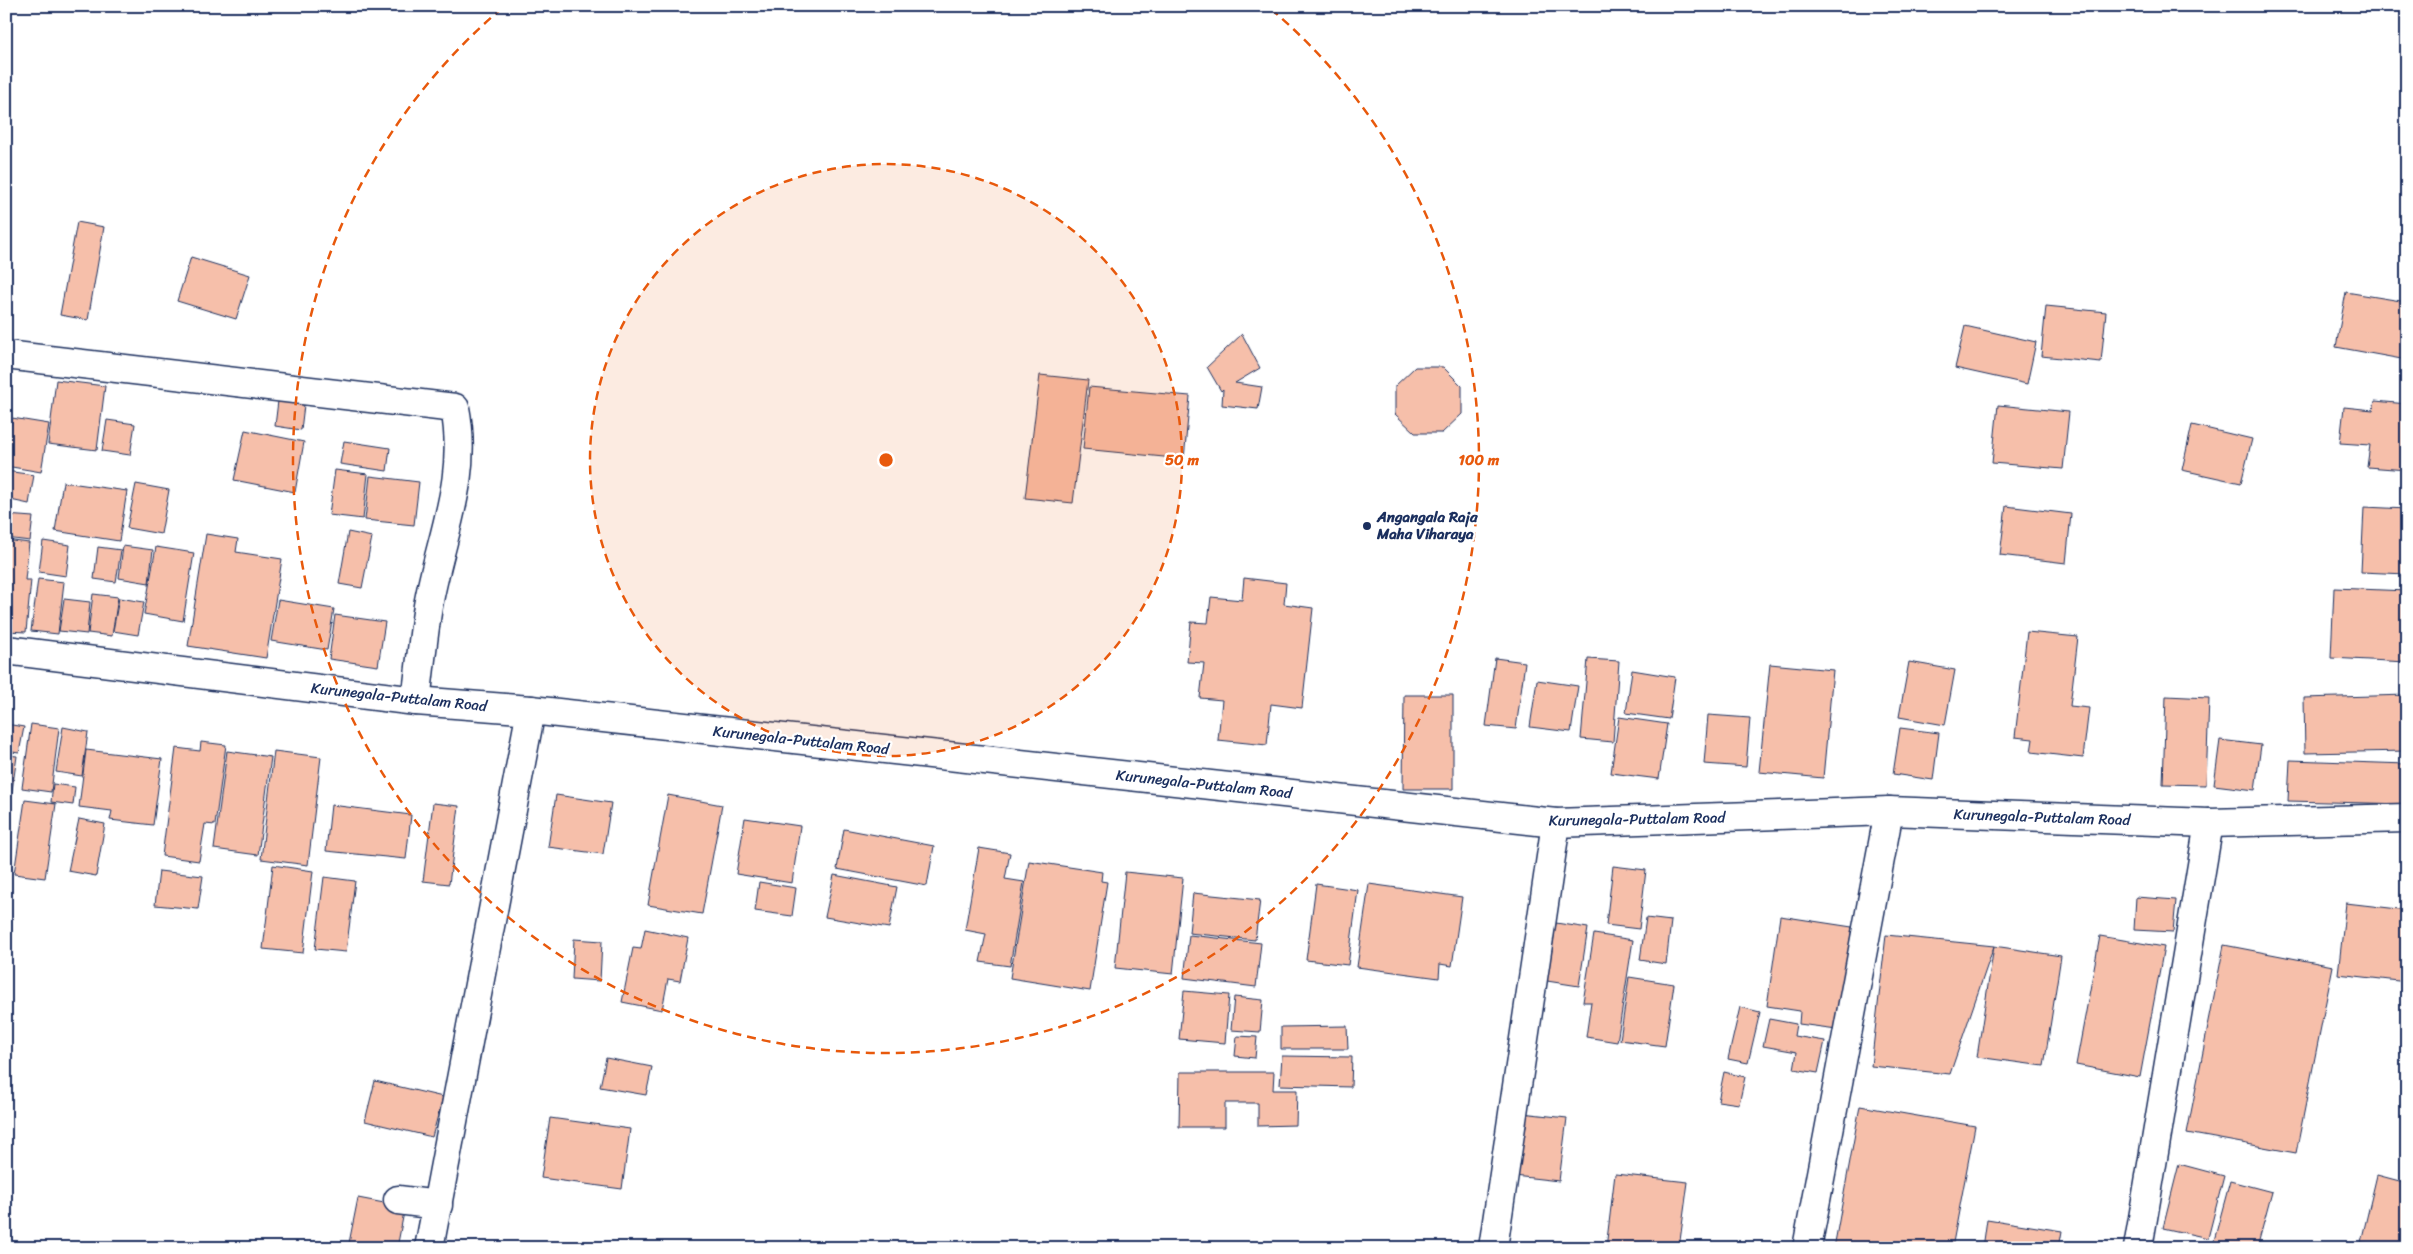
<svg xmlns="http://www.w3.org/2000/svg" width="2413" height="1254" font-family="Sriracha,sans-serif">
  <rect width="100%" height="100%" fill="#fff"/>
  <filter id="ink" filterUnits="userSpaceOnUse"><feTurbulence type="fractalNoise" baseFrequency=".02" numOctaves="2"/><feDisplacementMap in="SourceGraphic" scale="10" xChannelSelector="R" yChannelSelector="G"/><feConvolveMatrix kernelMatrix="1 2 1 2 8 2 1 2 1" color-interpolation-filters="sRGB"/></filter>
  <g filter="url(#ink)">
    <g fill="#f6bfaa" stroke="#1b2f5e">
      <polygon points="77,222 104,227 88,320 60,315"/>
      <polygon points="191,257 250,275 236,319 177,301"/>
      <polygon points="2346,292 2407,302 2407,360 2336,347"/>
      <polygon points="2046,306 2106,312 2101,362 2041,356"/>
      <polygon points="1965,326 2036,342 2027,384 1955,368"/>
      <polygon points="1242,334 1260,368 1235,383 1262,387 1258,409 1222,405 1223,389 1221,391 1207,367"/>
      <polygon points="1415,367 1443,367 1462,386 1462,414 1442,433 1415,433 1395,414 1395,386"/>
      <polygon points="1040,375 1088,380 1073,503 1025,498"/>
      <polygon points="56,380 105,386 97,450 48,444"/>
      <polygon points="1089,387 1190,396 1184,459 1083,449"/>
      <polygon points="278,401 304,405 301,430 275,426"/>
      <polygon points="2375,401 2407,404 2407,470 2367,467 2370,445 2340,443 2344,407 2373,410"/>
      <polygon points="1998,405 2069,412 2063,469 1992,463"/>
      <polygon points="12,418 49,424 41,472 6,466"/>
      <polygon points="107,420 135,424 130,455 102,451"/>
      <polygon points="2192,425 2252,439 2241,483 2182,470"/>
      <polygon points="245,430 304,442 295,492 234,480"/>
      <polygon points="344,441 390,448 387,471 340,464"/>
      <polygon points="335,470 368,474 363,519 329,515"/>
      <polygon points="6,471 34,475 29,504 6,499"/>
      <polygon points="370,476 419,482 414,525 365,520"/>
      <polygon points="63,482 127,491 119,541 55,531"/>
      <polygon points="136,484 169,490 161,534 127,528"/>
      <polygon points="2006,506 2071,514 2066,563 2000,555"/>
      <polygon points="2364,507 2407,509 2407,574 2361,572"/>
      <polygon points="6,515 33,517 30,541 6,538"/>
      <polygon points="348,532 372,537 362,588 339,584"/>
      <polygon points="206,534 238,539 236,552 282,559 266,658 188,646"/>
      <polygon points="6,540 29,543 25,580 31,580 26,632 6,631"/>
      <polygon points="43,541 70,545 66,576 39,572"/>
      <polygon points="123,546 153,550 149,583 119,578"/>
      <polygon points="98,547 121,550 116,582 94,579"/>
      <polygon points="156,547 194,553 183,621 144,614"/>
      <polygon points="1244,578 1286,583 1284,604 1313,608 1302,708 1271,704 1267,745 1218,740 1222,700 1200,698 1204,663 1187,662 1191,622 1208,623 1211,597 1242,600"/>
      <polygon points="38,579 64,582 58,634 31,631"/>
      <polygon points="2334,588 2407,591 2407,662 2331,658"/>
      <polygon points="93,594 118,597 112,636 88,633"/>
      <polygon points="119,598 144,602 138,635 113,631"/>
      <polygon points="64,599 90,602 87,634 59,631"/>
      <polygon points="278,600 334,609 327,650 271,641"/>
      <polygon points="335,615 385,622 378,666 329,659"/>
      <polygon points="2027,632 2078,637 2070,706 2089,708 2083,758 2031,752 2033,739 2015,737"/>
      <polygon points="1495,658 1525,662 1516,729 1486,726"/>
      <polygon points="1588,659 1619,661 1613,742 1581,739"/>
      <polygon points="1909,662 1955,670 1945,725 1899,717"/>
      <polygon points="1770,664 1833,670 1823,778 1759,772"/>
      <polygon points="1632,670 1675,677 1669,719 1626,713"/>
      <polygon points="1537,680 1578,686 1571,732 1530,727"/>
      <polygon points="1404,695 1453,695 1453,789 1403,789"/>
      <polygon points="2407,695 2407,751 2305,753 2304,698"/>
      <polygon points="2166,696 2209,698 2206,785 2163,784"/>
      <polygon points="1708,715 1750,718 1746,767 1704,764"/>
      <polygon points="1619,717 1667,724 1659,779 1611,773"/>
      <polygon points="6,724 24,727 19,753 6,751"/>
      <polygon points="31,724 59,728 51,792 22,788"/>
      <polygon points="63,727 88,732 82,776 56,772"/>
      <polygon points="1900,728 1939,733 1933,780 1893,774"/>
      <polygon points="2220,740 2261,745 2255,790 2214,785"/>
      <polygon points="201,742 226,745 215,825 205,824 199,861 162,856 176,748 200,751"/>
      <polygon points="86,750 162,759 153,825 110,820 112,811 79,807"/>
      <polygon points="227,751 271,757 258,855 214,849"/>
      <polygon points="274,751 321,757 308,865 261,859"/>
      <polygon points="6,755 17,756 10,804 6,804"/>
      <polygon points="2290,760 2407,764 2407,804 2288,801"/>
      <polygon points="53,784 75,787 73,805 51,802"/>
      <polygon points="556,795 611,803 603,854 548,847"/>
      <polygon points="668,795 722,805 702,914 648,905"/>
      <polygon points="25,800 56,804 45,878 14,874"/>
      <polygon points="433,803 459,806 449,884 423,881"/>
      <polygon points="331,805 411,815 406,859 326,851"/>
      <polygon points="745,818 800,826 792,883 736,874"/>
      <polygon points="79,819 105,824 96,876 68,871"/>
      <polygon points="844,829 934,846 927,886 837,869"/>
      <polygon points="979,848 1010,853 1005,879 1024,882 1010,966 980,962 986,934 965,930"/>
      <polygon points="1029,861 1102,872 1101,881 1107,882 1090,991 1010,978"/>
      <polygon points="273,865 313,871 303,953 263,949"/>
      <polygon points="1613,866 1646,870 1639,929 1606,925"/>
      <polygon points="159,871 203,876 198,909 155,905"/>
      <polygon points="1125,872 1183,878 1173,974 1115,968"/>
      <polygon points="834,875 897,887 889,928 825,917"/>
      <polygon points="324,877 355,881 346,952 315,949"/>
      <polygon points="759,882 796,888 792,916 755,911"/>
      <polygon points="1316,884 1358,890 1348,965 1306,960"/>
      <polygon points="1369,884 1462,897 1452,966 1440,964 1439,978 1357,967"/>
      <polygon points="1193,893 1260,900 1255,940 1189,933"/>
      <polygon points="2136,897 2176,900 2173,932 2134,930"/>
      <polygon points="2346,903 2407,910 2407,982 2338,974"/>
      <polygon points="1780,916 1852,927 1837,1029 1799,1024 1800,1011 1767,1006"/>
      <polygon points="1646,918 1671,921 1666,964 1640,960"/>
      <polygon points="1556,923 1588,928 1579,986 1547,981"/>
      <polygon points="645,929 688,938 680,981 668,979 662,1010 622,1002 633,948 641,949"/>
      <polygon points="1594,934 1633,940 1617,1042 1586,1037 1591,1002 1583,1002"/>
      <polygon points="1189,935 1261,943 1256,987 1184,978"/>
      <polygon points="1886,935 1994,946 1950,1074 1871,1066"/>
      <polygon points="2100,936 2164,947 2140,1077 2076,1065"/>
      <polygon points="574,939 602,941 600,981 572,979"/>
      <polygon points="2224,945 2333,966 2296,1153 2187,1133"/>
      <polygon points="1994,946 2061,956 2044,1066 1977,1057"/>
      <polygon points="1629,977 1674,984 1665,1046 1620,1040"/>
      <polygon points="1184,991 1229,995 1225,1043 1179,1039"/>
      <polygon points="1234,997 1263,1000 1260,1032 1231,1030"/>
      <polygon points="1740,1007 1760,1012 1748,1063 1728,1059"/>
      <polygon points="1769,1019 1796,1024 1794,1036 1825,1041 1818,1073 1794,1069 1797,1052 1763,1046"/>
      <polygon points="1347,1026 1348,1049 1281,1049 1281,1027"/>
      <polygon points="1237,1036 1257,1037 1255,1058 1235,1056"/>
      <polygon points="1282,1056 1352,1057 1351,1087 1280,1085"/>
      <polygon points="606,1058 652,1067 646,1095 600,1087"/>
      <polygon points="1180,1072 1274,1072 1273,1090 1297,1090 1296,1125 1258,1126 1258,1103 1225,1103 1225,1127 1179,1127"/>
      <polygon points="1724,1072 1745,1077 1739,1104 1718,1101"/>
      <polygon points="375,1081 443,1097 432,1137 365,1121"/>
      <polygon points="1860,1106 1975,1126 1952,1248 1834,1248"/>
      <polygon points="1522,1113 1567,1118 1559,1181 1514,1176"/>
      <polygon points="550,1118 630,1129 622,1189 541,1178"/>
      <polygon points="2179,1164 2224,1176 2208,1238 2163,1228"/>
      <polygon points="1615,1174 1688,1182 1679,1248 1606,1248"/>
      <polygon points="2377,1175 2407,1183 2407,1248 2385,1248 2361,1242"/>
      <polygon points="2230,1181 2272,1192 2257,1248 2212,1248"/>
      <polygon points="358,1198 405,1207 397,1248 348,1248"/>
      <polygon points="1987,1219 2062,1231 2059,1248 1983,1248"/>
    </g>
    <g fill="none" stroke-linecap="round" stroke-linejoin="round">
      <defs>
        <g id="minor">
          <path d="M6,355L455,408C469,480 440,537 428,606C423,637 420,669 416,701"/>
          <polyline points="398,1200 438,1205"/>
          <polyline points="429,1248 531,710"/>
          <polyline points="1493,1248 1556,823"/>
          <polyline points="1807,1248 1889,811"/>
          <polyline points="2138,1248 2209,823"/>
        </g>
        <polyline id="highway" points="6,650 416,701 531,710 1556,823 1889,811 2209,823 2407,818"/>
      </defs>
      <use href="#minor" stroke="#1b2f5e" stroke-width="31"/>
      <use href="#highway" stroke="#1b2f5e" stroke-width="31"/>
      <use href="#minor" stroke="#fff" stroke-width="28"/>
      <use href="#highway" stroke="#fff" stroke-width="28"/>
    </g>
  </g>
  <circle cx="886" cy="460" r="296" fill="#e8590c" fill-opacity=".12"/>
  <g fill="none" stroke="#e8590c" stroke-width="2.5" stroke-dasharray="9 6">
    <circle cx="886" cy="460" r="296"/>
    <path d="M1271 9A593 593 0 1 1 501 9"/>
  </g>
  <circle fill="#1b2f5e" stroke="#fff" stroke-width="2" cx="1367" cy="526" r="5"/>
  <g text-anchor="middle" stroke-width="4.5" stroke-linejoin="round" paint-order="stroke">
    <g font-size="15" font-weight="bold" fill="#1b2f5e" stroke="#fff" text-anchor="start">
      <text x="1377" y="522">Angangala Raja<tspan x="1377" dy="17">Maha Viharaya</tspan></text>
    </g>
    <g font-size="15" fill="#1b2f5e" stroke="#fff">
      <text transform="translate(399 697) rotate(6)" y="5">Kurunegala-Puttalam Road</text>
      <text transform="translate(801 740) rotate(6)" y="5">Kurunegala-Puttalam Road</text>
      <text transform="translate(1204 784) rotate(6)" y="5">Kurunegala-Puttalam Road</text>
      <text transform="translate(2042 817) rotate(2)" y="5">Kurunegala-Puttalam Road</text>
      <text transform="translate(1637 819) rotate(-1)" y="5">Kurunegala-Puttalam Road</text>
    </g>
  </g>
  <circle cx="886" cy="460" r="8" fill="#e8590c" stroke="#fff" stroke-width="2.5"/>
  <g font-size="15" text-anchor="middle" font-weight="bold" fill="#e8590c" stroke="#fff" stroke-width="4.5" stroke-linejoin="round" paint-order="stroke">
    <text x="1182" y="465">50 m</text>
    <text x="1479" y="465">100 m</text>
  </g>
  <rect width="2413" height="1254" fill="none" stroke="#fff" stroke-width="25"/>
  <rect x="12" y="12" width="2388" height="1229" fill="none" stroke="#1b2f5e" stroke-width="2" filter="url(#ink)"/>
</svg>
